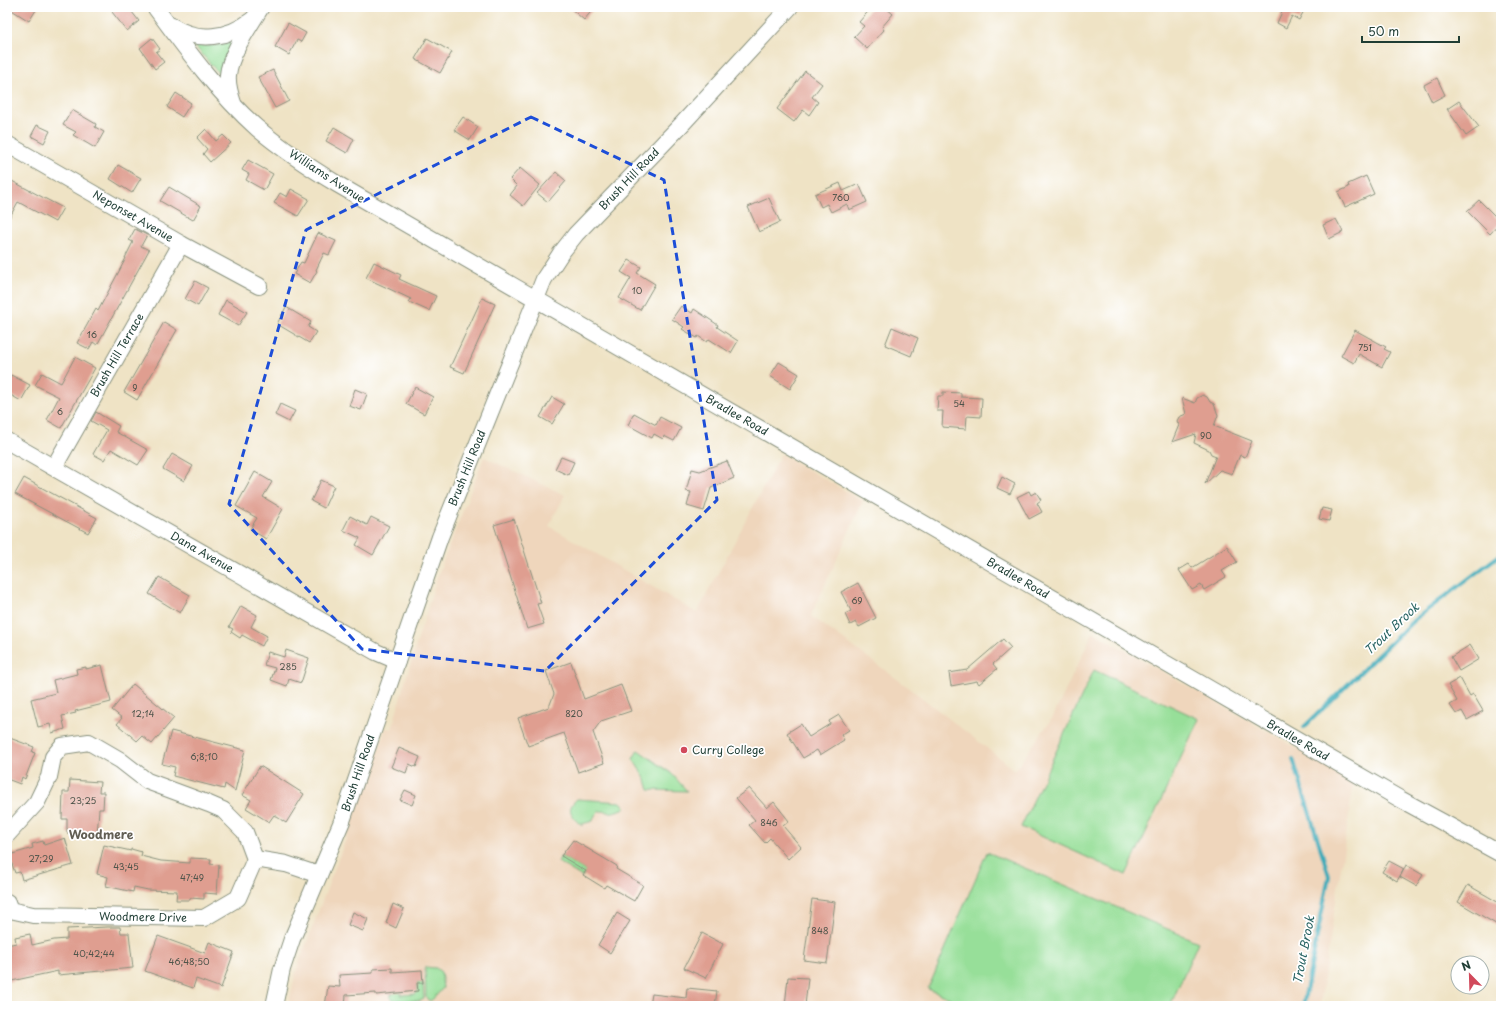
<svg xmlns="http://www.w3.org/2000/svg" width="1508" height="1013" font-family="'Playpen Sans',sans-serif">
  <rect width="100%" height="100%" fill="#fff"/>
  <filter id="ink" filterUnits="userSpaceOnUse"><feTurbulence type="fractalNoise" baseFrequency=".025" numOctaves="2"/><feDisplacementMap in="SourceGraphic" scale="8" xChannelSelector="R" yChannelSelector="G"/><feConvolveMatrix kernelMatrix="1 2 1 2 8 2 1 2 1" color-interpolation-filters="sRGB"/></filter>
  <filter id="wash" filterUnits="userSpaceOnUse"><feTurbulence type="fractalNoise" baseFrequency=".012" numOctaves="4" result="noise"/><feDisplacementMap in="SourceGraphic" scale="16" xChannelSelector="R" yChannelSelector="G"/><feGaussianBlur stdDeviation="0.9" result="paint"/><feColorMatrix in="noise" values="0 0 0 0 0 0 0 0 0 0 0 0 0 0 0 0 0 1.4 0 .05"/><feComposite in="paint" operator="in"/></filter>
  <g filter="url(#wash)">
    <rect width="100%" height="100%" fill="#efe3c5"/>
    <polygon fill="#efd6bc" points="781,454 863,501 811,616 912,690 1015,770 1053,717 1093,632 1354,781 1320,1006 288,1006 297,968 368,780 386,728 392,729 403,688 437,577 484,457 565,495 549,526 697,613"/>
    <g fill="#97df99" stroke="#5b8e66">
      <path d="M233,41L221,76L193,44C207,47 219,46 233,41Z"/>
      <polygon points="1094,670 1199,719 1126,875 1021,827"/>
      <polygon points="638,750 671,773 687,791 649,790 646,780 633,759"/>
      <path d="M577,799L621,802L626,808L610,813C601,809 595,811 593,821L582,824V826C573,818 564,810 577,799Z"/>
      <polygon points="987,852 1198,942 1170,1006 968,1006 928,989"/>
      <polygon points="561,856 586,871 582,877 558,862"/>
      <polygon points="425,967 436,968 441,972 443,988 434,998 430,1001 426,998"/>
      <polygon points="417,983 423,983 424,999 420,1001 391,1000 391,994 393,994 393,992 401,992 400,995 416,994 418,991"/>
    </g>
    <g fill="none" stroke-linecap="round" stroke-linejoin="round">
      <g stroke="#3cabb9" stroke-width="4">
        <polyline points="1304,727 1414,620 1501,554"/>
        <polyline points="1293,759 1329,876 1303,1006"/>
      </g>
    </g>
    <g id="blocks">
      <g fill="#df9e90">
        <polygon points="7,7 38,7 29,21"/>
        <polygon points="118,7 128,7 139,21 127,31 112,12"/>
        <polygon points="569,7 595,7 584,20"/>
        <polygon points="872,7 885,7 893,14 882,27 884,30 867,49 854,37 864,26 859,22"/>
        <polygon points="1273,7 1306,7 1299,20 1292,16 1286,28 1277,23 1282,12"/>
        <polygon points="288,23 306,33 301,42 297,40 289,55 275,47"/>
        <polygon points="152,38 160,49 156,52 164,62 155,69 140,48"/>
        <polygon points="427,38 452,52 440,73 415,59"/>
        <polygon points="273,70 289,101 275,108 258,77"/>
        <polygon points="805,71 822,84 812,97 818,102 809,115 803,110 794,122 777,109"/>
        <polygon points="1437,78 1445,95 1432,102 1424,85"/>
        <polygon points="176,93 191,103 182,117 167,107"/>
        <polygon points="1459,101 1479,127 1466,136 1447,109"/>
        <polygon points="72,110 96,124 95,127 104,132 95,148 73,135 76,132 63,125"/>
        <polygon points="463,117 478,127 470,140 454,130"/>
        <polygon points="37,125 50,131 44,143 31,136"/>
        <polygon points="334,127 354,139 347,153 326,141"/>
        <polygon points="206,129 216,141 223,135 231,143 210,162 203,154 207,149 197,138"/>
        <polygon points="248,160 273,174 264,190 246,180 249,174 242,170"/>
        <polygon points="118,165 141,178 132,193 110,179"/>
        <polygon points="520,168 540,185 523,206 510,195 517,186 510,179"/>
        <polygon points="556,172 566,181 548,202 537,193"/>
        <polygon points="1366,176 1374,194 1345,207 1338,192 1349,187 1348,184"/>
        <polygon points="10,180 63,208 55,222 18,202 7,222 7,187"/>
        <polygon points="840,183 843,191 859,184 867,202 849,210 847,204 831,212 827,204 821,207 815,194"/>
        <polygon points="169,187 201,206 193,220 160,201"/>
        <polygon points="291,189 309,199 298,216 274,203 280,193 287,197"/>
        <polygon points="769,198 780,222 759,232 748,207"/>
        <polygon points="1479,200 1501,222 1490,234 1467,211"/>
        <polygon points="1336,219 1343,232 1329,239 1323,225"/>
        <polygon points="135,229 147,235 141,246 149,250 97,345 93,342 89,349 77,343 96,309 98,311 126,258 125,258 133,242 129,240"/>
        <polygon points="318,233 336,241 329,255 324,253 316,270 317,271 310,283 294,274 301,262 304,263"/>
        <polygon points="629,260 641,267 637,273 655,284 640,310 619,298 631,278 621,272"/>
        <polygon points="374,262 401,275 399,279 436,296 429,311 409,302 411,299 366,278"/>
        <polygon points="195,281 208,288 198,306 185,299"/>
        <polygon points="482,298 495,304 464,373 450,367"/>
        <polygon points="226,300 247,312 238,326 218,315"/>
        <polygon points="681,306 692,313 694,309 718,325 717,327 738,341 731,353 709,339 707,342 698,336 697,338 682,329 684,327 672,319"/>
        <polygon points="286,307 311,322 308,327 316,332 309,343 277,324"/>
        <polygon points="164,322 177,330 137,400 124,392"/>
        <polygon points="892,327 918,338 911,356 885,345"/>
        <polygon points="1355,330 1386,347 1384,349 1390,352 1382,367 1359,354 1354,363 1341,356"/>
        <polygon points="75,357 95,368 61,428 47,420 59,397 35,385 42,373 61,383"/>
        <polygon points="779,362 799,374 790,389 770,376"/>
        <polygon points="11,375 30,385 21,401 7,393 7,382"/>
        <polygon points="415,387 433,397 424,414 406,404"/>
        <polygon points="355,389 367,394 361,410 349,406"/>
        <polygon points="943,392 961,393 961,397 982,398 981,417 967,416 966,429 942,427 943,411 937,411 938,396 943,396"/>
        <polygon points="1203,395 1207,397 1210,402 1214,404 1218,415 1214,426 1252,441 1245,457 1240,455 1232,474 1220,470 1205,484 1216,456 1211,454 1209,450 1194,443 1196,434 1172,442 1179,425 1177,421 1179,417 1186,414 1182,398 1195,403 1197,398"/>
        <polygon points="552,397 564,404 552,424 540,417"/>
        <polygon points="280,404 295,411 289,422 275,415"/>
        <polygon points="96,412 119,426 116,432 148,450 138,465 111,449 104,460 93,454 107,430 91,421"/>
        <polygon points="634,413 656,425 660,417 681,428 674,441 664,436 663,439 654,434 652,438 628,425"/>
        <polygon points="172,454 193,466 184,481 163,469"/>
        <polygon points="561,457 574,462 568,475 555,469"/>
        <polygon points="727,461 734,478 711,488 704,511 687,506 691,492 686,491 692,469 700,471"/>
        <polygon points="255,472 272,482 263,497 283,509 266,539 250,529 257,518 236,506"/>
        <polygon points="1002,477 1015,484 1010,494 997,488"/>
        <polygon points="24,478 97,518 88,533 15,494"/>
        <polygon points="321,480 334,486 324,508 311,501"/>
        <polygon points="1029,491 1031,495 1036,492 1041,500 1037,503 1042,512 1029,519 1017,497"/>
        <polygon points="1322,508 1332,510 1329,521 1319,519"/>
        <polygon points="350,516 367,525 371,517 389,526 373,555 356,545 360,538 343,530"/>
        <polygon points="514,519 541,603 537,604 544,624 527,629 494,525"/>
        <polygon points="1227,546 1237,562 1222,571 1226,577 1204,590 1201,585 1192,590 1179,570 1189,564 1192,568"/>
        <polygon points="159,577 190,595 180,613 149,594"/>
        <polygon points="858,583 876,618 859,627 856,622 850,625 845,614 851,611 841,592"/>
        <polygon points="241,606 257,615 251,627 267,636 262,646 242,635 240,638 231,632 233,629 229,627"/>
        <polygon points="1003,639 1011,648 993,664 997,669 979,684 977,681 951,686 949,673 967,670"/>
        <polygon points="1470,645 1479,659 1459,671 1451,657"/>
        <polygon points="286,650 309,658 301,683 289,679 287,686 271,680 275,668 264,665 268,652 284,657"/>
        <polygon points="571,662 584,699 621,685 631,711 601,721 593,732 604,763 578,772 564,733 528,746 518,718 549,707 554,694 546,671"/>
        <polygon points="102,665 111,702 75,711 76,713 62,716 65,729 52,733 50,724 38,727 31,699 56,693 53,680 77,674 76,669 86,667 86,669"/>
        <polygon points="1460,678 1470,696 1473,694 1483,711 1467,720 1462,711 1456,714 1450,705 1457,701 1448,685"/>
        <polygon points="133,684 174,718 152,744 142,736 137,741 117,724 122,718 112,710"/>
        <polygon points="839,715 849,730 841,735 844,740 820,755 817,750 803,758 787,733 801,724 809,737 830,724 829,721"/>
        <polygon points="171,731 245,750 235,791 225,784 224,789 173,776 175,767 162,764"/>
        <polygon points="7,737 34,747 32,752 35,753 25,779 22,777 20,784 7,779"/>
        <polygon points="399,748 420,757 416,767 409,764 406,773 391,767"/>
        <polygon points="260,766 304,794 286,823 274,815 269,822 246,808 251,800 242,795"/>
        <polygon points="70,780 100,782 99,792 104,792 103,809 99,809 97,835 67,833 67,819 62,819 63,792 69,792"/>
        <polygon points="749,788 767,808 774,802 789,821 783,826 801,847 788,859 770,838 765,843 749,825 755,820 736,798"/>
        <polygon points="405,790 416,795 412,805 400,800"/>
        <polygon points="65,838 73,865 22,880 20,872 15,873 9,855 33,848 32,844 43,841 44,845"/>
        <polygon points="573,840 617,866 616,869 643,885 634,901 606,885 604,888 583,875 586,871 561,856"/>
        <polygon points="104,845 131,851 131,849 142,852 141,856 161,861 190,863 190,858 211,859 210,864 219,865 217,894 204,893 204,899 190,898 190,900 176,900 177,891 148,890 134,887 133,892 106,886 108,877 97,874"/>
        <polygon points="1389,861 1404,869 1397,881 1382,872"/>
        <polygon points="1406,865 1423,875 1416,886 1400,877"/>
        <polygon points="1468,885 1501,904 1501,927 1458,902"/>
        <polygon points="812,899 835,902 827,963 804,960"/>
        <polygon points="393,904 404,909 396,928 386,923"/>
        <polygon points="353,912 368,919 363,931 348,925"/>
        <polygon points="617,913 630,921 610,953 598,945"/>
        <polygon points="107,927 120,927 121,933 129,933 133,968 58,975 58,971 7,982 7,945 16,943 15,937 30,934 32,945 54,940 67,939 67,929"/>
        <polygon points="702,933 723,944 706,978 684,968"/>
        <polygon points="158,936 205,953 209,942 234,952 221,988 196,979 193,988 145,971"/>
        <polygon points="392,968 392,972 422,970 423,983 417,983 418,991 376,995 376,993 346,995 345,1006 325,1006 328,986 340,987 339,975 373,973 373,969"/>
        <polygon points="788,977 808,978 805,1006 785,1006"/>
        <polygon points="687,988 717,991 715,1006 650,1006 652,994 686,998"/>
      </g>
    </g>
  </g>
  <g filter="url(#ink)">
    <use href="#blocks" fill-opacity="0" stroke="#87907c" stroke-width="1"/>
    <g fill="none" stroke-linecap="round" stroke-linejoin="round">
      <defs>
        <g id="minor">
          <path d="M155,7C186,49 218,93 257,128C282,149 309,167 337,184L1400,799L1501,854"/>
          <path d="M172,26C198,43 229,38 252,20"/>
          <path d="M233,103C230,94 227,85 228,75C230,53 250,26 261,7"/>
          <polyline points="7,144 181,244 259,286"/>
          <polyline points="7,441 376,652 397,661"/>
          <polyline points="54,467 181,244"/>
          <polyline points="7,835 37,802 49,777 53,757 62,746 89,742 120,760 147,781 209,804 223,810 245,832 255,859 238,898 204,918 33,915 10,910 7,902"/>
          <polyline points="255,859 286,864 319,875"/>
          <polyline points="274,1006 282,969 292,939 342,821 440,537 544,279 561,253 576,234 683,123 790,7"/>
        </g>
      </defs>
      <use href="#minor" stroke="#87907c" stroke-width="18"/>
      <use href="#minor" stroke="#fff" stroke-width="16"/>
    </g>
  </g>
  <path fill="none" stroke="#1d4ed8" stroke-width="3" stroke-dasharray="8 5" stroke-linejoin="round" d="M531,117L664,180L717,500L545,671L362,649L229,504L306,230Z"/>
  <circle fill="#d1495b" stroke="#fff" stroke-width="1.5" cx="684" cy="750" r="4"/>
  <g text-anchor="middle" stroke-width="3.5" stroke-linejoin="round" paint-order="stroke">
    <g font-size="9" fill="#4f554b">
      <text x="841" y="201">760</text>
      <text x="637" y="294">10</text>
      <text x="92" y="338">16</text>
      <text x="1365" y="351">751</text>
      <text x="135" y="391">9</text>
      <text x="959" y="407">54</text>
      <text x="60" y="415">6</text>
      <text x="1206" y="439">90</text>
      <text x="857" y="604">69</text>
      <text x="288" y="670">285</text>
      <text x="143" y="717">12;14</text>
      <text x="574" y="717">820</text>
      <text x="204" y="760">6;8;10</text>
      <text x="83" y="804">23;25</text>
      <text x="769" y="826">846</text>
      <text x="41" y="862">27;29</text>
      <text x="126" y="870">43;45</text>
      <text x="192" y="881">47;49</text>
      <text x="820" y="934">848</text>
      <text x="94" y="957">40;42;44</text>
      <text x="189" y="965">46;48;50</text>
    </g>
    <g font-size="11" fill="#1f3d34" stroke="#fff">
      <text transform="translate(327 176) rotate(33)" y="4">Williams Avenue</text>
      <text transform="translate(629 179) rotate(-46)" y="4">Brush Hill Road</text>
      <text transform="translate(133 216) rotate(30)" y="4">Neponset Avenue</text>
      <text transform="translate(117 355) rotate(-60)" y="4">Brush Hill Terrace</text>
      <text transform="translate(737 415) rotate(30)" y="4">Bradlee Road</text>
      <text transform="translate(467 468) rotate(-68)" y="4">Brush Hill Road</text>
      <text transform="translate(202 552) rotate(30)" y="4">Dana Avenue</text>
      <text transform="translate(1018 578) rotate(30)" y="4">Bradlee Road</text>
      <text transform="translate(1298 740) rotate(30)" y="4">Bradlee Road</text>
      <text transform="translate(358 773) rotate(-71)" y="4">Brush Hill Road</text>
      <text transform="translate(143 917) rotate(1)" y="4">Woodmere Drive</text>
    </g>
    <g font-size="11" fill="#1f3d34" stroke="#fff" text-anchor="start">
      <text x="692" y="754">Curry College</text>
    </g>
    <g font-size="12" font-style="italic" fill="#296463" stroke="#fff">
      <text transform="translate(1392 629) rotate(-43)" y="4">Trout Brook</text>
      <text transform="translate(1304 950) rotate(-79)" y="4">Trout Brook</text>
    </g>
    <g font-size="12" font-weight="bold" fill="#625f54" stroke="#fff">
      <text x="101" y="839">Woodmere</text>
    </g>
  </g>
  <rect width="1508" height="1013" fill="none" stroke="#fff" stroke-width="24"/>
  <g transform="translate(1470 975) rotate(337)"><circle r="19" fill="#ffffff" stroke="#a5b1ae"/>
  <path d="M0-3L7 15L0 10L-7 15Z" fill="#d1495b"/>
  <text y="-6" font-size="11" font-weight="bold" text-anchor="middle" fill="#1f3d34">N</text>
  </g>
  <path d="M1362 36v6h97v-6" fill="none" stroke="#1f3d34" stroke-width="2"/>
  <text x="1368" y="36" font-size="12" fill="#1f3d34" stroke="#ffffff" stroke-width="3" paint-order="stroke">50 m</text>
</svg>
